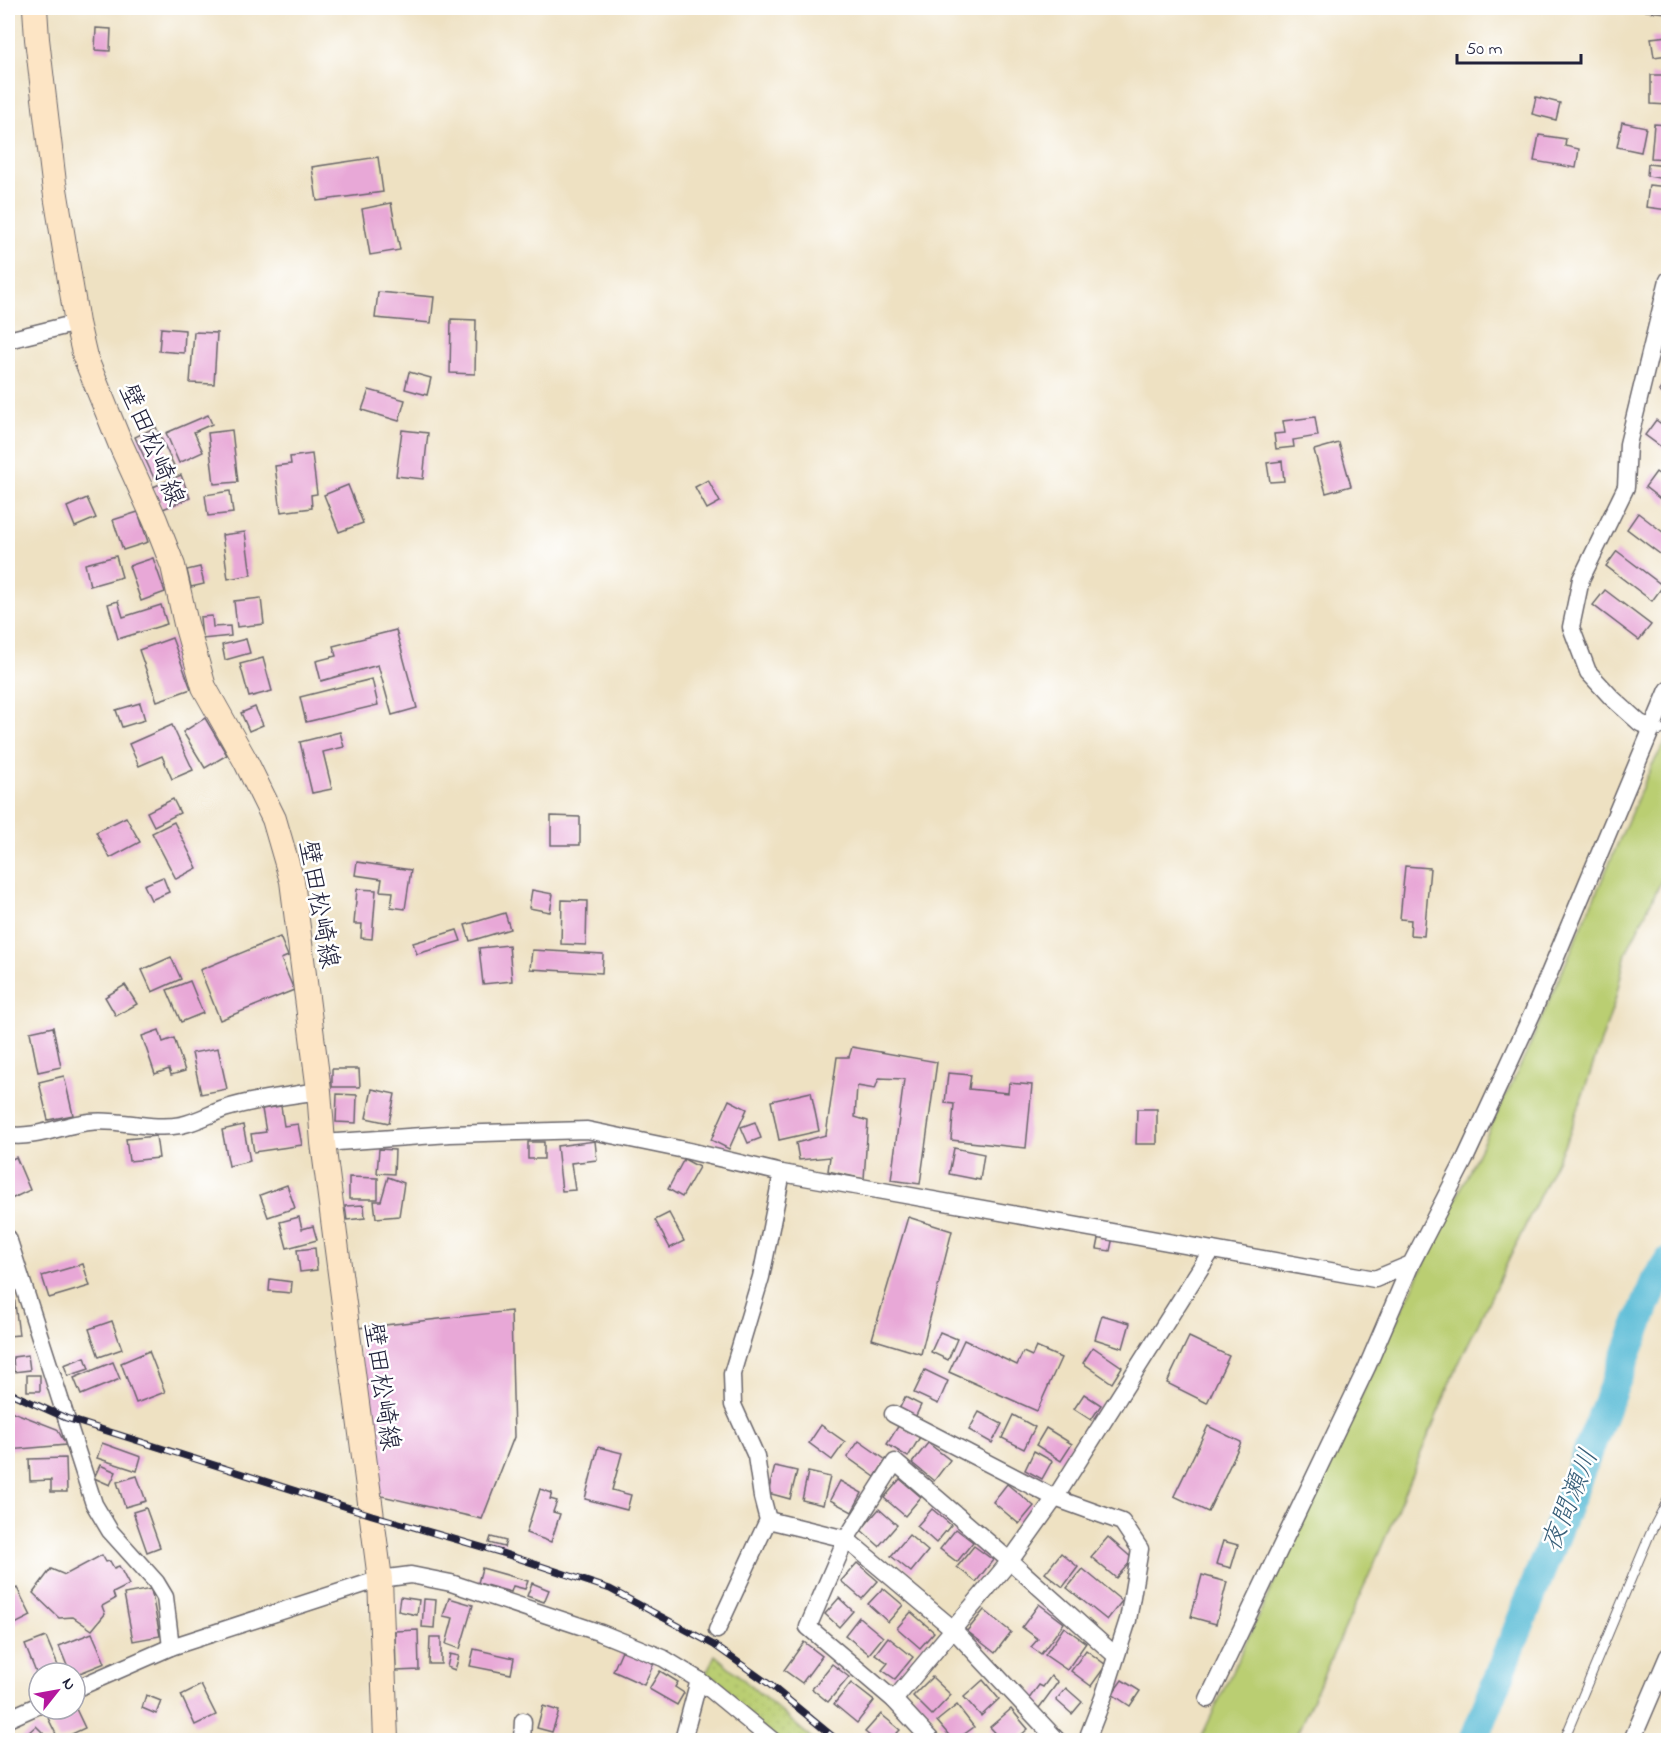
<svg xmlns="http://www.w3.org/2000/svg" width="1676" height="1748" font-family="'Indie Flower','Klee One',sans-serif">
  <defs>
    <pattern id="grass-dots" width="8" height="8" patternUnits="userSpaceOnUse" patternTransform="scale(1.5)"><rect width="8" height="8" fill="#bace72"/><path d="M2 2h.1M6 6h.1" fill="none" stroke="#a0b164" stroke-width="1.8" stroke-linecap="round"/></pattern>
  </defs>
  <rect width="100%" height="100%" fill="#fff"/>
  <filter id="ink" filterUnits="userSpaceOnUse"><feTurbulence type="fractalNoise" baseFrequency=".0167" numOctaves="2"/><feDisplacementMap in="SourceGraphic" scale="12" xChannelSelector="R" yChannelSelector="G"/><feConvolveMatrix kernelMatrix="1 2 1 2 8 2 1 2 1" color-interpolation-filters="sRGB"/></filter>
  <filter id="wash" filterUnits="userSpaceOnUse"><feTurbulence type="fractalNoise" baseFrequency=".008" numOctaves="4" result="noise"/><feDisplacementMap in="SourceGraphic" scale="24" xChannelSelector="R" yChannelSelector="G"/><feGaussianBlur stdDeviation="1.35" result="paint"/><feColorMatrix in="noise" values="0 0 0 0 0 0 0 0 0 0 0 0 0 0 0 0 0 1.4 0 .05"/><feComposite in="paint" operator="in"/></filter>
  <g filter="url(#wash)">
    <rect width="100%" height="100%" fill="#eee1c2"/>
    <polygon fill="url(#grass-dots)" stroke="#6e7856" stroke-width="1.5" points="715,1655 802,1730 814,1740 777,1740 702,1681"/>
    <polygon fill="#bace72" stroke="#6e7856" stroke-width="1.5" points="1668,738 1668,867 1626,953 1615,1001 1569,1135 1458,1365 1375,1562 1294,1740 1200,1740 1396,1322 1526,1054 1652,765"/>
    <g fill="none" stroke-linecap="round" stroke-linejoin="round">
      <polyline stroke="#58bbd6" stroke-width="30" points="1474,1740 1655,1282 1668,1262"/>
    </g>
    <g id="blocks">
      <g fill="#e8a8d7">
        <polygon points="1647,8 1668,8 1668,13 1646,11"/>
        <polygon points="96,28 111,29 110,51 95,50"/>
        <polygon points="1668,36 1668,55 1654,57 1651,38"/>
        <polygon points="1651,75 1668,75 1668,105 1651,104"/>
        <polygon points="1536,97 1560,103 1556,120 1532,114"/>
        <polygon points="1622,122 1646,127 1641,152 1617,147"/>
        <polygon points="1654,124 1668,125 1668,159 1651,158"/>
        <polygon points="1539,135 1566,139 1565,146 1579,149 1576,168 1534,161"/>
        <polygon points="378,157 383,192 317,201 312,167"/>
        <polygon points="1648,164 1666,166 1664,179 1647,176"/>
        <polygon points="1649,185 1668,187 1668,210 1646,207"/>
        <polygon points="391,203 400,250 370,255 362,209"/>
        <polygon points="378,292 434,297 431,323 375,318"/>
        <polygon points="451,319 476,320 475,374 450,373"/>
        <polygon points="161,328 185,330 184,353 159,351"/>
        <polygon points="194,332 217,333 214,384 190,383"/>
        <polygon points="409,372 431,378 427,395 405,389"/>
        <polygon points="1668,378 1668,398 1659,391"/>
        <polygon points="369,390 405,400 399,421 362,410"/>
        <polygon points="208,415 212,424 194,432 203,452 179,463 166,433"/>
        <polygon points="1315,417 1318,436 1293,440 1294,447 1276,449 1274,434 1285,433 1283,421"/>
        <polygon points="1656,420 1668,429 1668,452 1645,435"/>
        <polygon points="156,427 175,468 154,478 135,437"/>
        <polygon points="232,430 238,482 214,484 208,433"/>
        <polygon points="402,430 428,433 423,479 396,476"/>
        <polygon points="1339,443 1351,486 1326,493 1314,450"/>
        <polygon points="312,454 317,494 311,495 312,508 281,512 275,466 291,464 290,457"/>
        <polygon points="1282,461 1284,481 1270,482 1267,463"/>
        <polygon points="1656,472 1668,481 1668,505 1645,487"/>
        <polygon points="181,475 190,498 163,509 153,487"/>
        <polygon points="708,480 720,502 707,509 695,487"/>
        <polygon points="348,485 363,523 339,532 324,495"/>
        <polygon points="230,491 233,513 208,516 205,495"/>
        <polygon points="87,498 96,518 75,527 67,507"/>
        <polygon points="138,512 148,542 123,550 113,520"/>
        <polygon points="1638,513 1668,536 1668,560 1627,529"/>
        <polygon points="245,532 251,575 228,579 222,535"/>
        <polygon points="1617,551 1663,586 1652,601 1606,566"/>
        <polygon points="116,556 122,577 90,586 85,564"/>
        <polygon points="153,558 165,592 141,601 129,566"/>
        <polygon points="200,567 204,584 191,587 187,570"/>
        <polygon points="1605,590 1651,625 1639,640 1593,605"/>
        <polygon points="261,598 264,624 237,627 234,601"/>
        <polygon points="118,601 123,617 161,605 167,624 118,639 108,604"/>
        <polygon points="212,616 213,627 230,626 231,636 202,639 200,617"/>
        <polygon points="396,630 417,708 392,715 378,665 321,681 316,661 336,656 333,646"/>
        <polygon points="172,638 191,689 157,701 139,650"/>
        <polygon points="246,639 250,653 225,660 222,645"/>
        <polygon points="263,658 272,691 249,697 240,664"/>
        <polygon points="372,679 378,705 306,722 300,697"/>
        <polygon points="140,703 145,720 122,727 116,710"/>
        <polygon points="255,707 263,725 249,731 241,713"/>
        <polygon points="205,718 227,755 205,768 183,732"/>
        <polygon points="172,725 193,770 172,779 162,756 139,766 129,744"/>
        <polygon points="340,732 344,747 323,752 332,789 312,793 300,742"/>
        <polygon points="173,799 180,813 154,826 147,812"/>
        <polygon points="551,816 580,817 580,845 551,845"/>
        <polygon points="126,817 140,842 110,858 96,832"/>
        <polygon points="174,822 197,868 176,879 152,833"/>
        <polygon points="357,862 411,870 405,909 391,907 393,892 380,891 382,879 355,875"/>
        <polygon points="1405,866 1430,868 1424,936 1410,935 1411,920 1400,919"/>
        <polygon points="163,877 169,892 151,900 144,885"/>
        <polygon points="357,889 376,890 372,939 361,938 362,924 354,924"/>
        <polygon points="532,890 553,894 550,912 529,908"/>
        <polygon points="562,900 587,901 586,945 561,944"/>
        <polygon points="505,913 510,929 470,941 465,925"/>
        <polygon points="457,930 461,941 417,954 413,943"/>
        <polygon points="280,937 288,956 281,959 294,990 220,1020 200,970"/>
        <polygon points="509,945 512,981 483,984 479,948"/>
        <polygon points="532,950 603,954 602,973 530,969"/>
        <polygon points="171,957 181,979 152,992 142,970"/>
        <polygon points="190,981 203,1013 181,1022 167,990"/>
        <polygon points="125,985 137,1004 116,1016 105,997"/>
        <polygon points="53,1027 61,1067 38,1072 30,1032"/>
        <polygon points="159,1030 163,1042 174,1038 185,1071 171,1075 169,1069 155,1074 142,1036"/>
        <polygon points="852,1047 937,1062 920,1184 891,1180 904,1079 879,1078 875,1089 857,1086 855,1117 868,1121 864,1179 828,1171 830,1157 799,1160 796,1143 826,1135 837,1057 849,1057"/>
        <polygon points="218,1048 227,1089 201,1094 192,1053"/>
        <polygon points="332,1069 359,1069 360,1087 332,1087"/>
        <polygon points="948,1073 971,1075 969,1089 1008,1093 1009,1083 1032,1085 1026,1148 951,1140 954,1104 945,1103"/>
        <polygon points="64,1076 73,1115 48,1120 39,1082"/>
        <polygon points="372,1089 395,1094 389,1123 366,1118"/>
        <polygon points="811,1092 819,1131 779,1140 771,1101"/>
        <polygon points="337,1094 357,1095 356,1123 336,1122"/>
        <polygon points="729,1100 747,1109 729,1149 711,1140"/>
        <polygon points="281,1106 284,1126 298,1124 302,1145 254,1152 251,1134 266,1132 262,1109"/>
        <polygon points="1137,1109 1157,1109 1157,1144 1136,1144"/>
        <polygon points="755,1122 761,1138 748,1143 741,1127"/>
        <polygon points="243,1125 250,1161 229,1166 222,1130"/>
        <polygon points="156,1136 159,1158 129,1161 126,1139"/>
        <polygon points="595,1141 597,1160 571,1163 575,1190 562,1191 557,1146"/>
        <rect x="528" y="1142" width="16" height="17"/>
        <polygon points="954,1148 984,1154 980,1180 949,1174"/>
        <polygon points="379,1149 395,1150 394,1174 377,1173"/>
        <polygon points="16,1157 30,1190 9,1200 8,1161"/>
        <polygon points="684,1159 699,1167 682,1197 668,1189"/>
        <polygon points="349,1177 378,1178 378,1199 349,1199"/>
        <polygon points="388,1177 404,1183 399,1216 376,1218 374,1201 381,1201"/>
        <polygon points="287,1185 295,1208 268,1217 260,1195"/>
        <polygon points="364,1205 365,1218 347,1220 345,1206"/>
        <polygon points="669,1213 684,1241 670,1248 655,1220"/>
        <polygon points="299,1217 302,1229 313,1226 317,1240 287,1248 280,1222"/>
        <polygon points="908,1217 952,1231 921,1354 872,1339"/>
        <polygon points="1100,1234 1113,1237 1110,1251 1097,1249"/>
        <polygon points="315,1248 317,1270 300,1272 297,1250"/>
        <polygon points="83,1264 90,1286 49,1298 42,1276"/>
        <polygon points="270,1279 292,1282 291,1293 269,1291"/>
        <polygon points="14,1296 19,1335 8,1336 8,1297"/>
        <polygon points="511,1311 514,1437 482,1519 373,1494 358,1328"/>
        <polygon points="1102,1315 1130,1323 1123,1348 1095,1339"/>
        <polygon points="112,1321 122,1349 99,1357 89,1329"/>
        <polygon points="940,1332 957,1339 948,1360 931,1352"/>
        <polygon points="1189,1337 1229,1356 1207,1403 1167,1383"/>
        <polygon points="964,1340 1017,1365 1023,1352 1032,1356 1036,1347 1061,1358 1037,1411 949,1372"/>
        <polygon points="1093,1347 1122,1367 1112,1383 1083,1363"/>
        <polygon points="149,1351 165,1392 136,1403 121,1363"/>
        <polygon points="28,1355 30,1370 14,1372 13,1357"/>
        <polygon points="85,1357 89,1369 68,1376 64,1365"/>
        <polygon points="113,1362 120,1379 81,1395 74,1378"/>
        <polygon points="925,1370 948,1381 938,1404 914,1393"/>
        <rect x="27" y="1375" width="13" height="16"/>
        <polygon points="1084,1394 1101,1405 1091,1420 1074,1409"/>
        <polygon points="905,1397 921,1405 913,1422 897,1414"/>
        <polygon points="8,1410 57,1429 66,1445 8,1450"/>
        <polygon points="979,1412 1002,1424 992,1443 969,1430"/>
        <polygon points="1013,1415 1035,1427 1024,1449 1002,1438"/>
        <polygon points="821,1425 845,1442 832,1460 809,1443"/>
        <polygon points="899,1425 920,1437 908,1457 887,1444"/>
        <polygon points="1208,1426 1241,1442 1208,1512 1174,1496"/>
        <polygon points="1046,1428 1072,1444 1061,1461 1036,1445"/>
        <polygon points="859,1441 886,1460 875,1477 847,1457"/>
        <polygon points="102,1443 141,1457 137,1471 97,1458"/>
        <polygon points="928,1443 950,1460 934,1481 912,1463"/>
        <polygon points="598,1447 622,1453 612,1490 631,1495 627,1510 585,1499"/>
        <polygon points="1034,1451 1052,1461 1042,1479 1025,1470"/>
        <polygon points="66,1458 67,1492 51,1492 51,1480 30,1481 29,1459"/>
        <polygon points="100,1465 116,1472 110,1485 94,1478"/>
        <polygon points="775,1466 797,1471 790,1499 768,1493"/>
        <polygon points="808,1472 830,1477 823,1505 802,1500"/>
        <polygon points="137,1476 146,1501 125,1507 117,1482"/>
        <polygon points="900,1479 921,1497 905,1516 884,1498"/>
        <polygon points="840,1481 862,1493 852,1512 830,1500"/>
        <polygon points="1007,1484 1034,1506 1019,1524 993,1502"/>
        <polygon points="540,1489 552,1493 550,1499 557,1501 553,1512 560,1514 551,1542 526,1533"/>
        <polygon points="146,1508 160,1547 147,1552 133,1512"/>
        <polygon points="879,1509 897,1525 879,1546 861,1530"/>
        <polygon points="932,1509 951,1525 936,1543 917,1526"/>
        <polygon points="956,1529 973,1542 957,1562 940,1549"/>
        <polygon points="909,1535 928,1551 911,1572 891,1556"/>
        <polygon points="491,1537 506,1541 504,1547 489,1543"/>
        <polygon points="1108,1537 1133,1559 1116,1578 1091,1557"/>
        <polygon points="1223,1541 1238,1545 1231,1568 1216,1564"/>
        <polygon points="974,1546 993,1560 976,1582 957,1567"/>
        <polygon points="1061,1553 1078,1567 1063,1587 1045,1573"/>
        <polygon points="102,1555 106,1562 110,1561 114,1568 119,1566 129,1585 113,1593 115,1599 102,1606 105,1614 92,1630 73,1617 59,1618 33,1593 51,1569 65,1575"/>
        <polygon points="857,1563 878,1581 862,1599 841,1581"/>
        <polygon points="482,1568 528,1581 525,1589 513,1586 511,1592 478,1583"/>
        <polygon points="1083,1569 1122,1601 1107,1620 1067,1588"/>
        <polygon points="1202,1575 1227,1582 1216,1624 1191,1617"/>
        <polygon points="532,1583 549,1590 544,1602 527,1596"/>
        <polygon points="17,1588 31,1616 13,1625 8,1613 8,1593"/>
        <polygon points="883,1588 903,1605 888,1622 868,1604"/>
        <polygon points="151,1589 160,1636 133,1641 124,1594"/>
        <polygon points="400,1597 419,1600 417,1615 398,1611"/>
        <polygon points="449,1598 473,1605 460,1649 446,1644 453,1618 443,1616"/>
        <polygon points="839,1598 853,1611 839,1627 825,1614"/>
        <polygon points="424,1599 436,1600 434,1628 422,1627"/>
        <polygon points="1039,1604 1064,1623 1041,1654 1031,1647 1038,1639 1022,1627"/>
        <polygon points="984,1610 1011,1632 995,1653 967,1631"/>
        <polygon points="911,1612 934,1632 920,1648 897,1628"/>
        <polygon points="859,1617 883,1637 869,1654 845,1635"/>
        <polygon points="1064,1627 1086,1643 1067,1670 1045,1655"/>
        <polygon points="418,1630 419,1670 396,1671 395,1631"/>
        <polygon points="92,1633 105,1663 75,1675 75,1673 70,1673 59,1646"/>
        <polygon points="46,1637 61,1673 39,1673 39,1680 25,1645"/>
        <polygon points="430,1637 441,1637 441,1664 429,1664"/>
        <polygon points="888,1637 913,1657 895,1679 882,1670 888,1663 875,1654"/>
        <polygon points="804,1642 822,1656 802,1683 784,1670"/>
        <polygon points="623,1648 654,1663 644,1685 613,1671"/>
        <polygon points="474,1649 514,1658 511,1674 470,1666"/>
        <polygon points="1086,1650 1106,1665 1091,1686 1071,1671"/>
        <polygon points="450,1654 459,1656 455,1670 447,1667"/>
        <polygon points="832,1664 849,1677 828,1702 812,1689"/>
        <polygon points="660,1671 678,1682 675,1687 684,1693 677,1705 649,1689"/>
        <polygon points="1051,1676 1058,1682 1039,1708 1028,1700 1039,1685 1043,1687"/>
        <polygon points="932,1677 951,1695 932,1715 913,1696"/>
        <polygon points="983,1680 999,1699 981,1716 964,1697"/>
        <polygon points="1122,1680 1140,1691 1130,1706 1112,1694"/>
        <polygon points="851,1683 874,1701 857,1723 834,1704"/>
        <polygon points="201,1685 216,1715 195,1725 181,1695"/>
        <polygon points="1066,1688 1082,1702 1072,1714 1056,1700"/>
        <polygon points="146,1695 161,1701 156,1714 142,1708"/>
        <polygon points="957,1705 974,1727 956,1740 953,1740 937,1721"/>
        <polygon points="543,1706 559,1711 552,1732 537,1728"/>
        <polygon points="66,1709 76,1709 85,1728 59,1740 48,1718"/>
        <polygon points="1011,1709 1028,1729 1015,1740 1002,1740 990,1727"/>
        <polygon points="881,1714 900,1730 890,1740 875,1740 865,1732"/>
        <polygon points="36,1726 50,1740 20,1740"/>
      </g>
    </g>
  </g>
  <g filter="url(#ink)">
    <use href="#blocks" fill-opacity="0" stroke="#69656a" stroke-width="1.5"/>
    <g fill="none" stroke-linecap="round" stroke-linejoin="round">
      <defs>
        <g id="lane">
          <polyline points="1652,728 1660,731 1668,727"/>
          <polyline points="1564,1740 1650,1534 1668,1499"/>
        </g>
        <g id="street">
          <polyline points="8,340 77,323"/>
          <polyline points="1652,728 1640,723 1612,698 1588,672 1571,627 1581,579 1626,487 1628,444 1668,280"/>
          <path d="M8,1135C36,1139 61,1125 89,1122C119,1118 151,1131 181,1125C196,1122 210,1114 224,1109C255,1099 288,1096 319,1091"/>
          <polyline points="323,1143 450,1134 587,1130 689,1151 782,1173 1375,1279 1411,1264 1465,1159 1533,1012 1668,690"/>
          <polyline points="8,1238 94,1504 110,1531 156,1582 165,1597 171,1647"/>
          <polyline points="893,1414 1055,1498 1122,1522 1140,1549 1128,1620 1103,1698 1089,1734 1090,1740"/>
          <polyline points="768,1520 846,1539 952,1628 1057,1740"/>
          <polyline points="717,1630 768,1520 762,1497 756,1456 733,1405 732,1374 761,1277 782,1173"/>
          <polyline points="75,1689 171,1647 380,1579 411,1575 451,1583 601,1633 663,1658 699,1680 772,1740"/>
          <polyline points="1208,1699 1367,1367 1411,1264"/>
          <polyline points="894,1700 1010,1561 1055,1498 1212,1250"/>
          <polyline points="8,1719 39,1705"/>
          <polyline points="522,1740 523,1721"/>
          <polyline points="683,1740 699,1680"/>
          <polyline points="931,1740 894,1700 808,1627 846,1539 895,1462 1010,1561 1116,1656"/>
          <polyline points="1632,1740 1668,1656"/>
        </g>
        <polyline id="secondary" points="35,8 37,39 54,183 77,323 85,357 120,443 155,520 173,566 186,624 204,687 245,760 274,819 292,881 319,1091 323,1143 380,1579 386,1740"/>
      </defs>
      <use href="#lane" stroke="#69656a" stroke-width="10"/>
      <use href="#street" stroke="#69656a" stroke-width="19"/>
      <use href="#secondary" stroke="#69656a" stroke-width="26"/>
      <use href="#lane" stroke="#fff" stroke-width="8"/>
      <use href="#street" stroke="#fff" stroke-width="16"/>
      <use href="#secondary" stroke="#fde5c5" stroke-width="24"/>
      <defs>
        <polyline id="rail" points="8,1392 66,1418 372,1515 502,1553 610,1589 714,1645 769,1684 837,1740"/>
      </defs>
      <use href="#rail" stroke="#22223b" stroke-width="7"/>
      <use href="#rail" stroke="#fff" stroke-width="4.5" stroke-dasharray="14" stroke-linecap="butt"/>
    </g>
  </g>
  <g text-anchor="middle" stroke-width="5" stroke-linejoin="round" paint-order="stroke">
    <g font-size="26" fill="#22223b" stroke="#fff">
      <text transform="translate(153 444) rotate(67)" y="9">壁田松崎線</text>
      <text transform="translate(320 904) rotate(80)" y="9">壁田松崎線</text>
      <text transform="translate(383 1386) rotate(82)" y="9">壁田松崎線</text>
    </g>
    <g font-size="27" font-style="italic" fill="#385f79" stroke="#fff">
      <text transform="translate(1569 1500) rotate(-68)" y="9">夜間瀬川</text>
    </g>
  </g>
  <rect width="1676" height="1748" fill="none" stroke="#fff" stroke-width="30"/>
  <g transform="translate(57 1691) rotate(59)"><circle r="28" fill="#ffffff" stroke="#a7a7b1" stroke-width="1.5"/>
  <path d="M0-4.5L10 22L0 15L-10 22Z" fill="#b5179e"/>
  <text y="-9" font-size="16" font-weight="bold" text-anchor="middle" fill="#22223b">N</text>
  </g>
  <path d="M1457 54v9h124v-9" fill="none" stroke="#22223b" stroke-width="3"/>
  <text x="1466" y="54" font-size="18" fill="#22223b" stroke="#ffffff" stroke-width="4.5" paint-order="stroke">50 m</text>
</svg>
